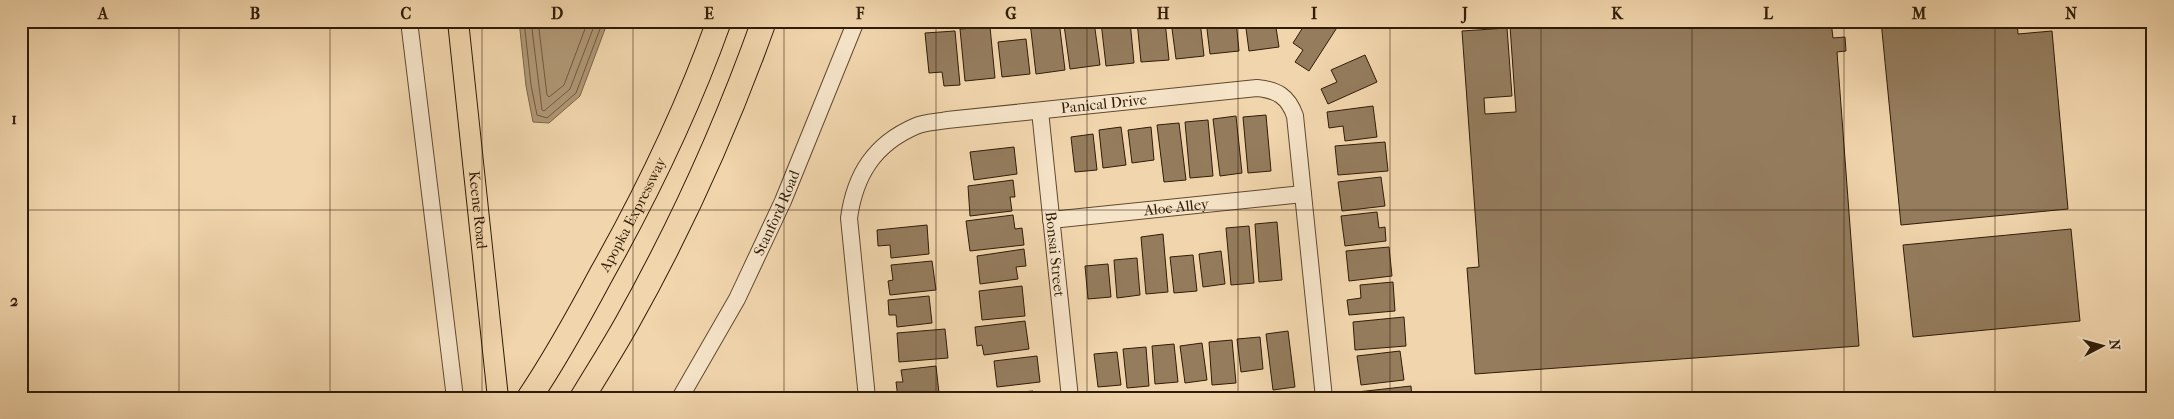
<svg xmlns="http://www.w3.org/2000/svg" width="2174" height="419" font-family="'IM FELL French Canon',serif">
  <rect width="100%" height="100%" fill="#f1d5ac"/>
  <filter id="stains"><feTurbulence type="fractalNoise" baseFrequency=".004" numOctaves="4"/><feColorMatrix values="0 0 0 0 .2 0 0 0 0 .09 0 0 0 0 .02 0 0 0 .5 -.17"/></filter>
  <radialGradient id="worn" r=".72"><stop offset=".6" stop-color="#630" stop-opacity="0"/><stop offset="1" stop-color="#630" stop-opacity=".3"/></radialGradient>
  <polygon fill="#af9674" stroke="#7c6548" points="519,21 608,21 580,96 549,123 533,122 526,86"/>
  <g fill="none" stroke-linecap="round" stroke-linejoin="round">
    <g stroke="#70593e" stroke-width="1">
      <polyline points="524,21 531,85 537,115 547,118 576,93 603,21"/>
      <polyline points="531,21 542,110 544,111 570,89 596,21"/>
      <polyline points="538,21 547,95 549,97 564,85 588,21"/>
    </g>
  </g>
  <g fill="#947c5d" stroke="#301c07">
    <polygon points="1059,21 1065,70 1036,74 1030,22"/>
    <polygon points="1130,21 1134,63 1106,66 1101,22"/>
    <polygon points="1137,21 1165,21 1169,60 1141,62"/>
    <polygon points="1171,21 1200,21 1204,56 1176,59"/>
    <polygon points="1206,21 1236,21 1239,51 1210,54"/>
    <polygon points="1245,21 1275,21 1279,47 1249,51"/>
    <polygon points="1307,21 1331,21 1338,26 1309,71 1295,62 1303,50 1293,43"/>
    <polygon points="1573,21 1831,21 1833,38 1845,37 1846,51 1837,52 1859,346 1475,374 1467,268 1479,267 1462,31 1507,28 1512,96 1484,98 1485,114 1516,112 1510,26"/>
    <polygon points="1881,21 2017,21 2018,34 2052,31 2068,209 1901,225"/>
    <polygon points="1094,22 1100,65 1070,69 1064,25"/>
    <polygon points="990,27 995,78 965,81 960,29"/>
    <polygon points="955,31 960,85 944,86 942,72 929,73 925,33"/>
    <polygon points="1026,39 1030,74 1002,77 998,42"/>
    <polygon points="1365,55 1377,82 1328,104 1321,89 1337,82 1331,70"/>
    <polygon points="1373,106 1377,137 1345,141 1343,126 1329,128 1327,112"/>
    <polygon points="1266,115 1271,171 1248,173 1243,117"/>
    <polygon points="1236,116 1242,173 1220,176 1213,119"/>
    <polygon points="1208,120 1213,176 1190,178 1185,122"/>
    <polygon points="1179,123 1186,180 1164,182 1157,125"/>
    <polygon points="1121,127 1126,165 1103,168 1099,130"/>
    <polygon points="1151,127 1154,160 1132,163 1128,130"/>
    <polygon points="1093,134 1097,170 1075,172 1071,137"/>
    <polygon points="1385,142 1388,171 1338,175 1335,146"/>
    <polygon points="1014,147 1017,174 974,180 970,152"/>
    <polygon points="1381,177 1385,206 1342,211 1338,182"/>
    <polygon points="1013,180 1015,197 1010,197 1012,211 970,216 968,186"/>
    <polygon points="1377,212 1379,228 1385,227 1386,241 1345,246 1341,216"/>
    <polygon points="1013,215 1015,229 1022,228 1024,245 970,251 966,221"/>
    <polygon points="1277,222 1282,280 1259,282 1255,224"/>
    <polygon points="927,225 929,254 891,258 890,245 878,246 877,230"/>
    <polygon points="1249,226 1254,283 1231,285 1226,228"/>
    <polygon points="2071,229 2080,321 1913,337 1903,245"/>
    <polygon points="1163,234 1168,292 1146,294 1141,237"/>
    <polygon points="1389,247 1392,276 1349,281 1346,251"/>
    <polygon points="1024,249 1026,266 1016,267 1018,279 980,284 977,256"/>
    <polygon points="1221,251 1225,284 1203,287 1199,254"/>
    <polygon points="1193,255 1197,291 1174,293 1170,257"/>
    <polygon points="1137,258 1140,295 1117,298 1114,260"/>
    <polygon points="932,261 936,290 890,295 888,281 893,280 891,265"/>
    <polygon points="1108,264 1111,297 1088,299 1085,266"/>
    <polygon points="1393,282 1395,311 1349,315 1347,300 1361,298 1360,285"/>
    <polygon points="1022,286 1025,316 982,320 979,291"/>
    <polygon points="929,296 932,323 897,327 896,315 889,315 888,300"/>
    <polygon points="1404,317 1406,346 1355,350 1353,322"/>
    <polygon points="1025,321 1029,349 984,355 982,345 977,346 975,327"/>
    <polygon points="945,329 948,358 899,362 897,333"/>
    <polygon points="1288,331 1295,387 1273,390 1266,334"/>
    <polygon points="1260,337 1263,369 1241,372 1237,339"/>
    <polygon points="1232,340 1236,383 1212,385 1209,342"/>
    <polygon points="1202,343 1207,380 1185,383 1180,346"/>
    <polygon points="1174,344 1178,382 1155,384 1152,346"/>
    <polygon points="1146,347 1149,386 1127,388 1123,349"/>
    <polygon points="1400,351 1404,380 1361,385 1357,356"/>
    <polygon points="1117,352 1121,385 1098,387 1094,354"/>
    <polygon points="1037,356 1040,382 997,387 994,361"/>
    <polygon points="936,366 939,393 898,398 896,382 903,382 901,370"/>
    <polygon points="1411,386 1412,398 1357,398 1357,392"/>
    <polygon points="1033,391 1033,398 998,398 998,394"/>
  </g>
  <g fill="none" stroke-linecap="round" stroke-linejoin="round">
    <defs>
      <g id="minor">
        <polyline points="409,21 455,398"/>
        <path id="s1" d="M1040,111L1070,398"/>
        <path id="s2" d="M1051,220L1303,194"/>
        <path id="s3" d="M680,398L737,299L783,201L856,21"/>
        <path id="s4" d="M867,398L849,218C855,175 874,144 916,126C925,122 937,122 947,120L1257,88C1277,90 1288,96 1295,116L1324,398"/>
      </g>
      <g id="major">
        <path id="s5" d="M458,21L498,398"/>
      </g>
      <g id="highway">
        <path id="s6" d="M529,398C556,358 579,316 602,273C647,193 688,108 719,21"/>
        <path d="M582,398C597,373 613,348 627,323C681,227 727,125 764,21"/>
      </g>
    </defs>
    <use href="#minor" stroke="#604a30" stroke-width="18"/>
    <use href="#major" stroke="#301c07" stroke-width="22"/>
    <use href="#highway" stroke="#301c07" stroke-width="26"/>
    <use href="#minor" stroke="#f6e4c9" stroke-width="16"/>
    <use href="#major" stroke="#f1d5ac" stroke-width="20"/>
    <use href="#highway" stroke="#f1d5ac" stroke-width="24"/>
  </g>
  <path fill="none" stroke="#301c07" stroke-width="1" stroke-opacity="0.55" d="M179,21V398M330,21V398M482,21V398M633,21V398M784,21V398M936,21V398M1087,21V398M1238,21V398M1390,21V398M1541,21V398M1692,21V398M1844,21V398M1995,21V398M21,210H2153"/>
  <g text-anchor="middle" stroke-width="4" stroke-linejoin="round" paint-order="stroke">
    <g font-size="15" fill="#301c07" stroke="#f6e4c9">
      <text dy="5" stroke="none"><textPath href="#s4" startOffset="490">Panical Drive</textPath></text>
      <text dy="5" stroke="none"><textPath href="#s2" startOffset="126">Aloe Alley</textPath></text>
      <text dy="5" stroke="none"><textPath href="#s5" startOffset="190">Keene Road</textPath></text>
      <text dy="5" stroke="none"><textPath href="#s3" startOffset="209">Stanford Road</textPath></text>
      <text dy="5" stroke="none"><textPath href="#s6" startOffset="211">Apopka Expressway</textPath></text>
      <text dy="5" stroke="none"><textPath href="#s1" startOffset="144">Bonsai Street</textPath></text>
    </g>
  </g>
  <rect width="2174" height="419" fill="none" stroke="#f1d5ac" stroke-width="55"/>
  <g transform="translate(2102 346) rotate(84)" stroke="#f6e4c9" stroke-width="4" paint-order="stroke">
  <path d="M0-4L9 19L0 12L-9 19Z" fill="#301c07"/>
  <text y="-8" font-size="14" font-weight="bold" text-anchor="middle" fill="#301c07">N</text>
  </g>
  <rect x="28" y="28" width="2118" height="364" fill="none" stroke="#301c07" stroke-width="2"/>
  <g font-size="16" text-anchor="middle" font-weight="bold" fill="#301c07">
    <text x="103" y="19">A</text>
    <text x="255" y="19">B</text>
    <text x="406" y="19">C</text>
    <text x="557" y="19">D</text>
    <text x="709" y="19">E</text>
    <text x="860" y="19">F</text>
    <text x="1011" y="19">G</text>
    <text x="1163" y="19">H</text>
    <text x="1314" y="19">I</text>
    <text x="1465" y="19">J</text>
    <text x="1617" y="19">K</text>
    <text x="1768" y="19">L</text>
    <text x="1919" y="19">M</text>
    <text x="2071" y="19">N</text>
    <text x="14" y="124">1</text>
    <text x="14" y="306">2</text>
  </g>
  <rect width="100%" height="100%" filter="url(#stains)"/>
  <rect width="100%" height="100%" fill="url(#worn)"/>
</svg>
